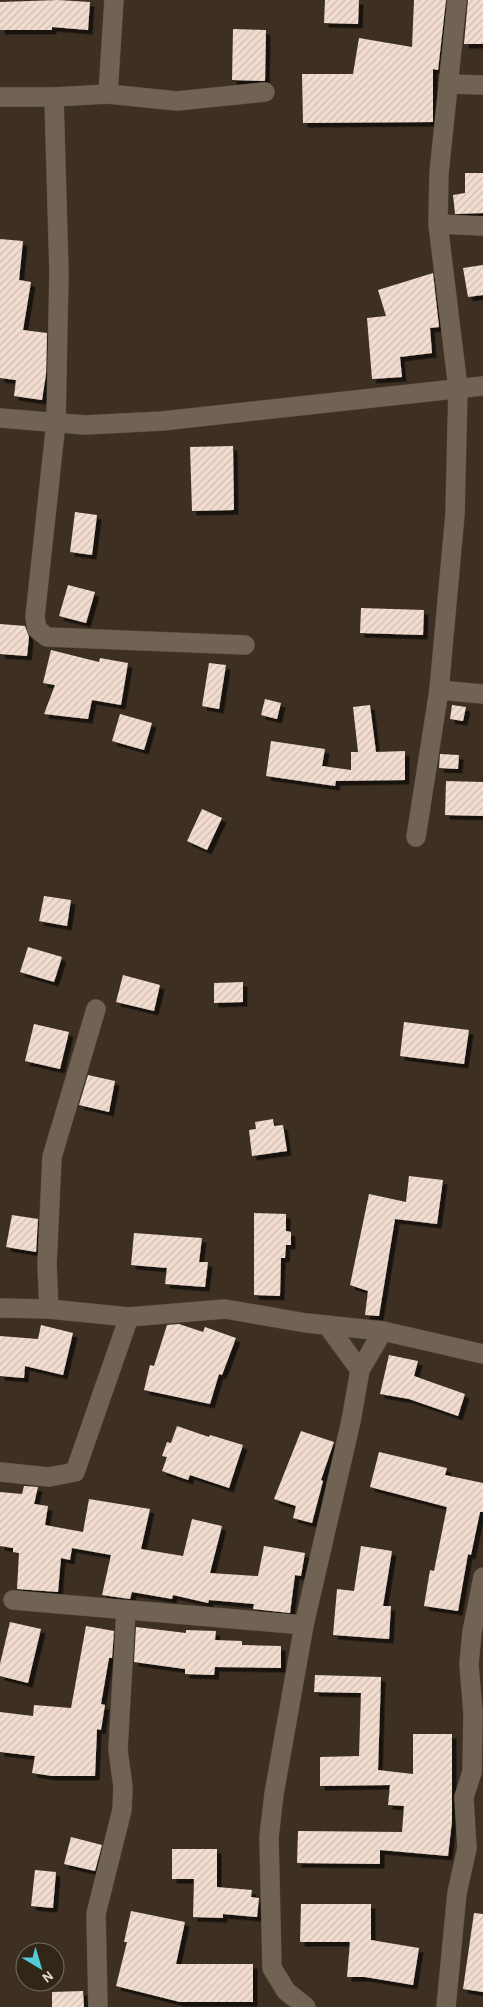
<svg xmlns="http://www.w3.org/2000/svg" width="483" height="2007" font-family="'Alegreya Sans',sans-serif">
  <defs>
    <pattern id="building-hatch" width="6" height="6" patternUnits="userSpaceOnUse" patternTransform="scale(1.25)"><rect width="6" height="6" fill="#f2ddd0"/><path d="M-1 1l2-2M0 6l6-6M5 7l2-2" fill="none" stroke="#cfbeb3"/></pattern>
    <filter id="shadow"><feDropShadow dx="4.5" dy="4.5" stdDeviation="0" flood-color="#0009"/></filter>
  </defs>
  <rect width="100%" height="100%" fill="#3d3022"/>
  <g fill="url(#building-hatch)" filter="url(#shadow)">
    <polygon points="58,0 90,2 88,30 52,27 52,30 0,30 0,2"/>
    <polygon points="325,0 359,0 358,24 324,23"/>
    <polygon points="414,0 446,0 438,70 433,69 433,122 303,123 302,74 353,74 359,38 412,47"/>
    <polygon points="468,0 483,0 483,44 464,44"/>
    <polygon points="233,29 266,30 265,81 232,80"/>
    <polygon points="465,173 483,173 483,213 455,214 453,195 465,193"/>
    <polygon points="0,239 23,241 19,280 31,282 23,330 47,333 46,374 42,400 14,396 16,380 0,378"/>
    <polygon points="483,265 483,295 468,297 463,268"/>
    <polygon points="433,273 439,327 430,328 432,353 400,357 402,377 372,379 367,318 386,316 378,290"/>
    <polygon points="233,446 234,510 192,511 190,447"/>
    <polygon points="75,512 97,515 92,555 70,552"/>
    <polygon points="68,585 95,592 86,623 59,616"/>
    <polygon points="361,608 424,610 423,635 360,633"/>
    <polygon points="0,624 25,626 29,637 27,656 0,654"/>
    <polygon points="51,650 99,662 100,658 128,663 121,705 92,700 88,719 44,714 55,685 43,683"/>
    <polygon points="209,663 226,665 219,709 202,706"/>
    <polygon points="265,699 281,703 277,719 261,715"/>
    <polygon points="370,705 376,752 405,751 405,780 336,781 335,786 266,776 271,741 325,749 322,766 351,770 351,752 358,752 353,707"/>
    <polygon points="452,705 466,707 463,721 450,719"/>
    <polygon points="120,714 152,723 144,750 112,741"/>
    <polygon points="440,754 459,755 458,769 439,768"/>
    <polygon points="446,781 483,782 483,816 445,815"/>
    <polygon points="202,809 222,818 207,850 187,841"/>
    <polygon points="44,896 71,900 67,926 39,921"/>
    <polygon points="28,947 62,957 54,982 20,972"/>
    <polygon points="123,975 160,985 154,1011 116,1002"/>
    <polygon points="243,982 243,1002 214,1003 214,983"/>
    <polygon points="404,1022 469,1030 464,1064 400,1056"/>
    <polygon points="34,1024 69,1032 60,1069 25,1061"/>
    <polygon points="88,1075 115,1081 109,1112 79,1105"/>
    <polygon points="273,1119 274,1126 283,1125 287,1151 252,1156 249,1130 256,1129 255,1122"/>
    <polygon points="409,1176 443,1180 437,1224 395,1219 379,1316 365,1315 368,1291 350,1285 369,1194 406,1202"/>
    <polygon points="254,1213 286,1214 286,1231 291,1232 291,1245 286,1245 285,1258 281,1258 280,1296 254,1295"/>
    <polygon points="12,1215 38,1219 36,1252 6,1247"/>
    <polygon points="134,1233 202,1238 199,1262 208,1262 205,1287 165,1284 167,1268 131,1265"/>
    <polygon points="179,1324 203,1332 205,1327 236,1338 222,1375 219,1374 210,1404 144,1390 150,1365 154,1366 167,1325"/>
    <polygon points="41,1325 73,1333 63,1375 25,1366 24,1378 0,1376 0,1336 38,1339"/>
    <polygon points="389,1355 418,1361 414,1376 465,1394 458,1416 409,1399 380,1394"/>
    <polygon points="177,1426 209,1437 210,1435 243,1445 229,1488 190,1475 188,1480 162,1471 167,1457 162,1456 167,1442 171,1443"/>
    <polygon points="301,1431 334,1442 321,1480 323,1481 312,1523 293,1518 296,1506 274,1499"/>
    <polygon points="379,1452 447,1468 445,1475 483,1483 483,1512 480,1512 471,1555 468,1554 458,1611 424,1606 430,1570 434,1571 447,1507 370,1487"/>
    <polygon points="24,1486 38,1487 34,1504 48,1506 45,1525 83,1532 89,1499 150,1509 141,1549 183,1556 192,1519 222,1526 210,1573 258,1576 264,1546 305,1553 301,1576 295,1575 290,1613 253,1609 254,1604 209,1600 208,1603 173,1595 172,1599 132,1592 130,1599 102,1595 111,1555 72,1548 70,1560 61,1558 58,1592 17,1589 19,1553 13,1552 13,1548 0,1546 0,1492 22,1494"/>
    <polygon points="361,1546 392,1551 383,1606 391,1606 389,1639 333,1635 337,1589 354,1591"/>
    <polygon points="10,1622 41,1629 28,1683 0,1676 0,1664"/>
    <polygon points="86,1626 114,1631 112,1658 109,1658 101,1704 105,1705 101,1730 97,1729 95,1776 52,1776 32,1773 35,1756 0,1752 0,1712 33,1716 34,1705 71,1708"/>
    <polygon points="136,1627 186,1633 186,1630 216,1631 215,1640 242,1641 242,1645 281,1646 281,1668 215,1667 214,1675 185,1674 185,1669 134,1662"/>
    <polygon points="315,1675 381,1677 378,1770 413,1774 413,1734 452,1734 452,1821 448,1856 380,1850 380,1864 297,1863 298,1831 402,1832 404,1806 388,1805 390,1785 320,1786 320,1757 359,1756 361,1693 314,1692"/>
    <polygon points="71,1837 102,1845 95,1871 64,1864"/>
    <polygon points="172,1849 217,1849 217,1887 252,1890 251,1897 259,1898 257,1917 223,1914 223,1918 193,1917 194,1879 172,1879"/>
    <polygon points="35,1870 56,1872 53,1908 31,1906"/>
    <polygon points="301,1904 371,1904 371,1940 419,1948 413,1985 365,1977 347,1977 350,1942 300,1942"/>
    <polygon points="131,1911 185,1922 176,1964 253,1964 253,2002 180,2002 116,1986 127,1942 124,1942"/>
    <polygon points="474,1913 483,1914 483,1992 463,1989"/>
    <polygon points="83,1991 84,2007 52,2007 52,1992"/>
  </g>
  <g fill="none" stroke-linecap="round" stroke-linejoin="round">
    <defs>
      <g id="minor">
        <polyline points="114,0 108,94 54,97 59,273 56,422 35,617 37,629 47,637 245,645"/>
        <polyline points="448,84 483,85"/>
        <polyline points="108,94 177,101 265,92"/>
        <polyline points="0,97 54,97"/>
        <polyline points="438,224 483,226"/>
        <polyline points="0,418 85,425 162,421 483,386"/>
        <polyline points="439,690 483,694"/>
        <polyline points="416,837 439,690 455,514 458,388 438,224 439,173 457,0"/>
        <polyline points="0,1308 49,1309 129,1317 225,1309 306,1323 383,1331 483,1354"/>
        <polyline points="49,1309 47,1265 52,1157 96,1009"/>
        <polyline points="327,1325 360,1370"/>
        <polyline points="0,1472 49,1477 75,1472 129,1317"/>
        <polyline points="13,1600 304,1625"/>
        <polyline points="98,2007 96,1914 122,1810 123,1787 118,1750 126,1610"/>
        <polyline points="306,2007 286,1991 272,1968 269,1837 274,1794 304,1625 351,1421 360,1370 383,1331"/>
        <polyline points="446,2007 457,1893 467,1848 464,1797 472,1772 473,1713 469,1664 472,1632 483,1577"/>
      </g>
    </defs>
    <use href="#minor" stroke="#584d42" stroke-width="20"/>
    <use href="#minor" stroke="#716354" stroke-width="19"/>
  </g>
  <g transform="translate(40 1967) rotate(142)"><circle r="24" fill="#322619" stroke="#786d62"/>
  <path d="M0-4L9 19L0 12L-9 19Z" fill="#52cbd9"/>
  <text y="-8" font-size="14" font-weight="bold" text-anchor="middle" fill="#e0d7cf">N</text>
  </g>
</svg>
